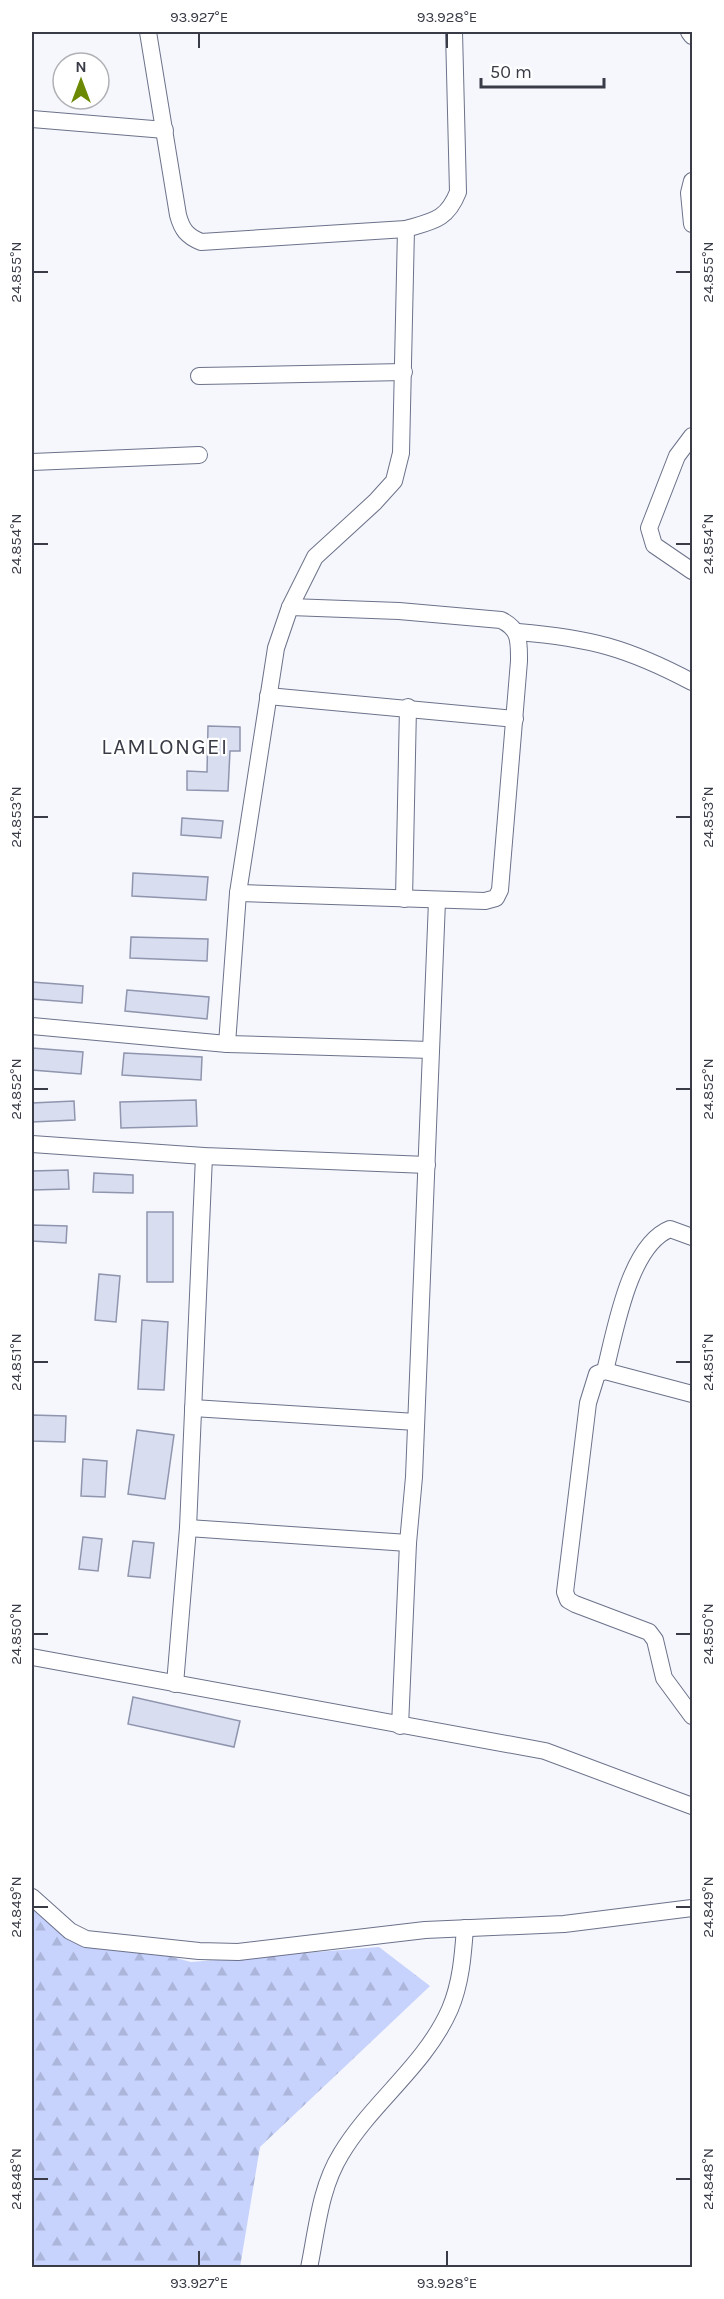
<svg xmlns="http://www.w3.org/2000/svg" width="724" height="2299" font-family="Karla,sans-serif">
  <defs>
    <pattern id="forest-firs" width="22" height="20" patternUnits="userSpaceOnUse" patternTransform="scale(1.5)"><rect width="22" height="20" fill="#c7d2fd"/><path d="M5 1l3.5 6h-7zM16 11l3.5 6h-7z" fill="#acb5da"/></pattern>
  </defs>
  <rect width="100%" height="100%" fill="#f5f7fc"/>
  <polygon fill="url(#forest-firs)" points="32,1905 83,1933 191,1962 379,1947 430,1986 260,2147 240,2267 32,2267"/>
  <g fill="#d8ddef" stroke="#8f95ae" stroke-width="1.5">
    <polygon points="208,726 240,727 240,751 230,751 228,791 187,790 187,771 207,772"/>
    <polygon points="182,818 223,821 221,838 181,835"/>
    <polygon points="133,873 208,877 206,900 132,896"/>
    <polygon points="131,937 208,939 207,961 130,958"/>
    <polygon points="32,982 83,986 82,1003 32,999"/>
    <polygon points="127,990 209,997 207,1019 125,1011"/>
    <polygon points="32,1048 83,1052 81,1074 32,1070"/>
    <polygon points="124,1053 202,1057 201,1080 122,1075"/>
    <polygon points="196,1100 197,1126 121,1128 120,1102"/>
    <polygon points="74,1101 75,1120 32,1122 32,1103"/>
    <polygon points="68,1170 69,1189 32,1190 32,1171"/>
    <polygon points="94,1173 133,1175 133,1193 93,1192"/>
    <rect x="147" y="1212" width="26" height="70"/>
    <polygon points="32,1225 67,1226 66,1243 32,1241"/>
    <polygon points="99,1274 120,1276 116,1322 95,1320"/>
    <polygon points="142,1320 168,1322 164,1390 138,1389"/>
    <polygon points="32,1415 66,1416 65,1442 32,1441"/>
    <polygon points="137,1430 174,1435 165,1499 128,1494"/>
    <polygon points="83,1459 107,1461 105,1497 81,1496"/>
    <polygon points="83,1537 102,1539 98,1571 79,1569"/>
    <polygon points="133,1541 154,1543 150,1578 128,1576"/>
    <polygon points="133,1697 240,1721 234,1747 128,1724"/>
  </g>
  <g fill="none" stroke-linecap="round" stroke-linejoin="round">
    <defs>
      <g id="minor">
        <path d="M148,32L178,215C182,230 187,236 201,242L406,229C433,221 447,220 458,192L454,32"/>
        <polyline points="689,32 692,36"/>
        <polyline points="32,119 165,130"/>
        <polyline points="692,181 689,193 692,224"/>
        <polyline points="199,376 404,372"/>
        <polyline points="692,436 677,456 649,528 654,545 692,571"/>
        <polyline points="32,462 199,455"/>
        <path d="M518,632C590,638 628,648 692,682"/>
        <polyline points="268,696 515,719"/>
        <path d="M238,893L485,901L496,898L500,890L519,661C519,641 520,629 501,620L399,611L290,607"/>
        <polyline points="404,899 408,707"/>
        <polyline points="32,1026 227,1044 431,1050"/>
        <polyline points="227,1044 238,893 276,648 290,607 315,557 375,502 394,481 401,453 406,229"/>
        <polyline points="32,1144 204,1156 427,1165"/>
        <path d="M605,1371C615,1332 629,1245 670,1229L692,1237"/>
        <polyline points="692,1394 605,1371 597,1374 588,1403 565,1592 568,1600 575,1604 649,1632 655,1640 664,1678 692,1716"/>
        <polyline points="193,1408 416,1422"/>
        <polyline points="188,1528 408,1543"/>
        <polyline points="32,1657 545,1751 692,1806"/>
        <polyline points="175,1684 188,1528 204,1156"/>
        <polyline points="400,1726 408,1543 414,1477 437,901"/>
        <polyline points="32,1897 70,1931 86,1939 199,1951 238,1952 425,1930 564,1924 692,1908"/>
        <path d="M309,2268C317,2229 320,2188 341,2154C372,2102 425,2066 450,2009C461,1983 463,1955 465,1928"/>
      </g>
    </defs>
    <use href="#minor" stroke="#6c728a" stroke-width="18"/>
    <use href="#minor" stroke="#fff" stroke-width="16"/>
  </g>
  <path fill="none" stroke="#393c47" stroke-width="2" d="M199,33V48M447,33V48M33,272H48M676,272H691M33,544H48M676,544H691M33,817H48M676,817H691M33,1089H48M676,1089H691M33,1362H48M676,1362H691M33,1634H48M676,1634H691M33,1907H48M676,1907H691M33,2179H48M676,2179H691M199,2251V2266M447,2251V2266"/>
  <g text-anchor="middle" stroke-width="4.5" stroke-linejoin="round" paint-order="stroke">
    <g font-size="22" letter-spacing="1.5" fill="#393c47" stroke="#fff">
      <text x="165" y="754">LAMLONGEI</text>
    </g>
  </g>
  <rect width="724" height="2299" fill="none" stroke="#ffffff" stroke-width="66"/>
  <g transform="translate(81 81)"><circle r="28" fill="#ffffff" stroke="#b0b1b5" stroke-width="1.5"/>
  <path d="M0-4.5L10 22L0 15L-10 22Z" fill="#6b8903"/>
  <text y="-9" font-size="16" font-weight="bold" text-anchor="middle" fill="#393c47">N</text>
  </g>
  <path d="M481 78v9h123v-9" fill="none" stroke="#393c47" stroke-width="3"/>
  <text x="490" y="78" font-size="18" fill="#393c47" stroke="#ffffff" stroke-width="4.5" paint-order="stroke">50 m</text>
  <rect x="33" y="33" width="658" height="2233" fill="none" stroke="#393c47" stroke-width="2"/>
  <g font-size="15" text-anchor="middle" fill="#393c47">
    <text x="199" y="22">93.927°E</text>
    <text x="447" y="22">93.928°E</text>
    <text transform="translate(16 272) rotate(-90)" y="5">24.855°N</text>
    <text transform="translate(708 272) rotate(-90)" y="5">24.855°N</text>
    <text transform="translate(16 544) rotate(-90)" y="5">24.854°N</text>
    <text transform="translate(708 544) rotate(-90)" y="5">24.854°N</text>
    <text transform="translate(16 817) rotate(-90)" y="5">24.853°N</text>
    <text transform="translate(708 817) rotate(-90)" y="5">24.853°N</text>
    <text transform="translate(16 1089) rotate(-90)" y="5">24.852°N</text>
    <text transform="translate(708 1089) rotate(-90)" y="5">24.852°N</text>
    <text transform="translate(16 1362) rotate(-90)" y="5">24.851°N</text>
    <text transform="translate(708 1362) rotate(-90)" y="5">24.851°N</text>
    <text transform="translate(16 1634) rotate(-90)" y="5">24.850°N</text>
    <text transform="translate(708 1634) rotate(-90)" y="5">24.850°N</text>
    <text transform="translate(16 1907) rotate(-90)" y="5">24.849°N</text>
    <text transform="translate(708 1907) rotate(-90)" y="5">24.849°N</text>
    <text transform="translate(16 2179) rotate(-90)" y="5">24.848°N</text>
    <text transform="translate(708 2179) rotate(-90)" y="5">24.848°N</text>
    <text x="199" y="2288">93.927°E</text>
    <text x="447" y="2288">93.928°E</text>
  </g>
</svg>
